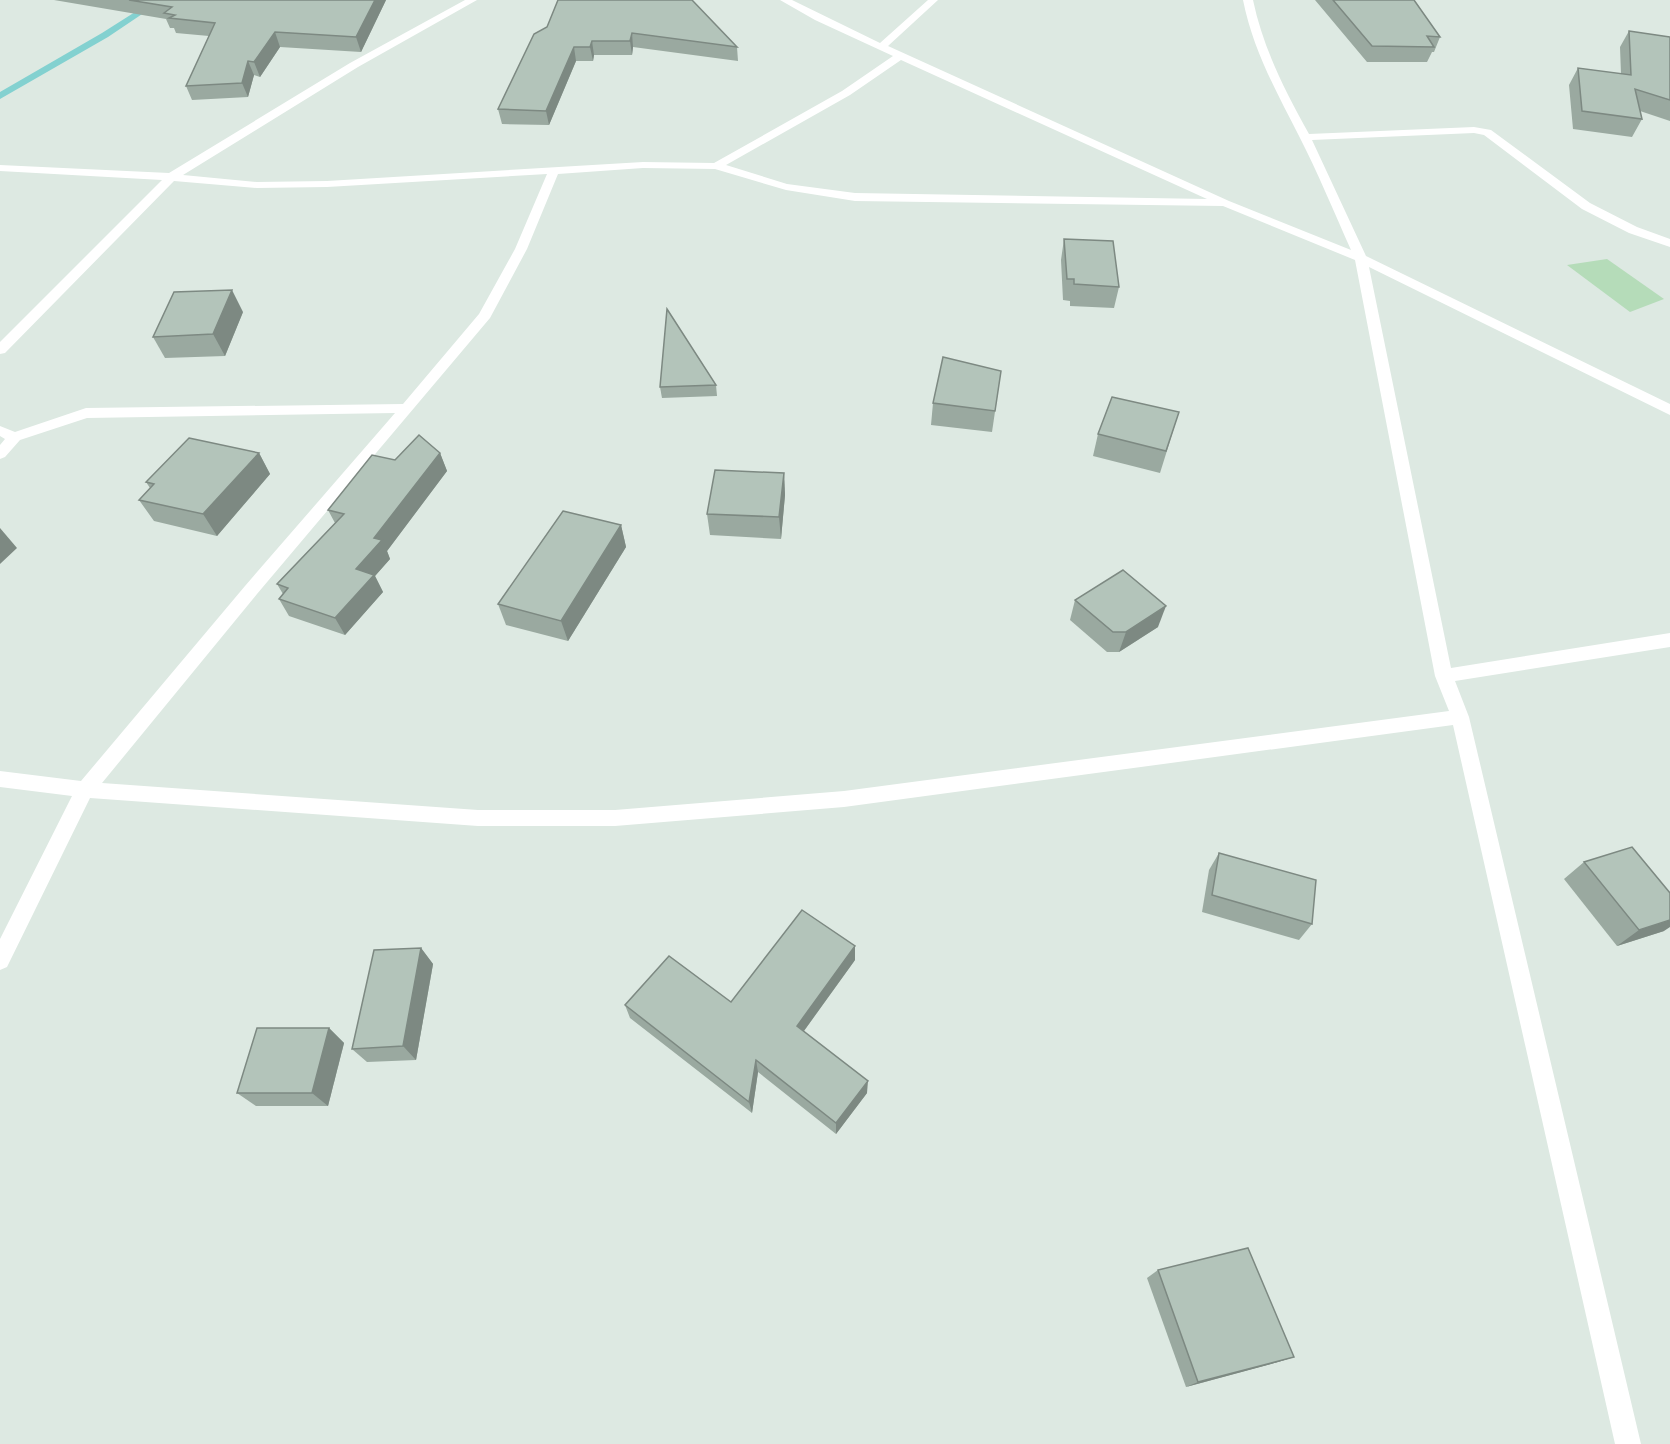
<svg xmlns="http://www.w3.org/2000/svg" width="1670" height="1444" font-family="'Varela Round',sans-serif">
  <rect width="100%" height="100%" fill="#dde9e2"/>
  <polygon fill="#b5dcb9" points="1607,259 1664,299 1630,312 1567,265"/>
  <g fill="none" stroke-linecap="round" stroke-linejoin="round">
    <polygon fill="#83d1d0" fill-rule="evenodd" points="154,0 163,0 108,37 0,99 0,92 102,33"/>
    <path fill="#fff" fill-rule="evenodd" d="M465,0H477L358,67L183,175L257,182L327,181L643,162L714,163L842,91L893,56L815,20L780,0H792L880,43L928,0H938L888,46L1229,201L1351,250C1334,212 1318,173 1299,136C1276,91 1253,50 1243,0H1253C1263,48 1285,91 1309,134L1474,127L1491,130L1590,203L1637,227L1670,239V247L1629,233L1582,209L1484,135L1474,133L1312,140L1366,256L1670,404V415L1369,267L1451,668L1670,633V647L1455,681L1469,717L1641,1444H1615L1453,725L844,807L615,826H478L90,798L7,967L0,970V939L72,796L0,787V771L81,781L245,586L395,413L87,418L20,440L5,457L0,459V445L5,439L0,436V426L15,432L86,408L403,404L479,314L515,249L547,174L327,187L257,188L174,181L5,353L0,354V342L162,180L0,171V165L169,173L350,63ZM901,60L1207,199L855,193L787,184L726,165L850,95ZM643,168L715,169L786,190L855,201L1223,206L1355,260L1435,676L1449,711L844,791L615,810H478L102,783L257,594L490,318L527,249L558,174Z"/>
  </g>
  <g fill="#9aa9a0">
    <polygon points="54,0 386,0 361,52 280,47 260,77 254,75 248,97 192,100 186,86 209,36 176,33 174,28 170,28 166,19"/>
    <polygon points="558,0 737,47 738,61 633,47 632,55 594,55 593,61 576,61 549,125 502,124 498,109 547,27"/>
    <polygon points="1315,0 1414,0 1440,37 1434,52 1432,52 1427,62 1367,62"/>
    <polygon points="1629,31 1670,37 1670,121 1640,111 1642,119 1632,137 1573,129 1569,85 1578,68 1621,74 1620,47"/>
    <polygon points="1064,239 1119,287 1114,308 1070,306 1070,301 1063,300 1061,260"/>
    <polygon points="243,312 225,356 165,358 153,337"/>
    <polygon points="1001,371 992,432 931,425 933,403"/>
    <polygon points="716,385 717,396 662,398 660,387"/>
    <polygon points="1179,412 1160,473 1093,456 1098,434"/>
    <polygon points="259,453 270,474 217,536 154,521 139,500 150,488 146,482"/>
    <polygon points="440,453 447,471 387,551 390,559 375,576 383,592 345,635 289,616 279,599 283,594 277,584 335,523 328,510 395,460"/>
    <polygon points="784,473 785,495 781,539 710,535 707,514"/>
    <polygon points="621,525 626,547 568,641 506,625 498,604"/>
    <polygon points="1075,600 1158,627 1119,652 1107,652 1070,620"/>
    <polygon points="1219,853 1312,924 1299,940 1202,912 1209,870"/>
    <polygon points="1584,862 1664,931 1617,946 1564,879"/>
    <polygon points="421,948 433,964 416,1060 367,1062 352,1049"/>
    <polygon points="855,960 804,1031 867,1093 836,1134 758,1072 752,1113 630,1018 625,1005 731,1002"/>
    <polygon points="329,1028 344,1043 328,1106 256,1106 237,1093"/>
    <polygon points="1158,1270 1294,1357 1278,1362 1186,1387 1147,1278"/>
  </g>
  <g fill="#7d8982">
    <polygon points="375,0 386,0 361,52 356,37"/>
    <polygon points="275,32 280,47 260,77 254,62"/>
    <polygon points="632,33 633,47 632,55 630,41"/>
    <polygon points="592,41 594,55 593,61 590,47"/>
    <polygon points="574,47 576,61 549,125 546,111"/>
    <polygon points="248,61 254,75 248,97 242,83"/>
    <polygon points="232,290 243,312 225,356 213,334"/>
    <polygon points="259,453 270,474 217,536 203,514"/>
    <polygon points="440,453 447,471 387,551 390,559 375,576 383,592 345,635 335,618 356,569 374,538"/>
    <polygon points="784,473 785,495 781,539 779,517"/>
    <polygon points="621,525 626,547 568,641 561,621"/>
    <polygon points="0,528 17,548 0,564"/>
    <polygon points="1166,606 1158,627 1119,652 1126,632"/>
    <polygon points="1670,920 1670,927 1664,931 1617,946 1639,930"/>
    <polygon points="855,946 855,960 798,1039 797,1026"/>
    <polygon points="421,948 433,964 416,1060 403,1046"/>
    <polygon points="329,1028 344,1043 328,1106 312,1093"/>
    <polygon points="756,1060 758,1072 752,1113 749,1102"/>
    <polygon points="868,1081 867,1093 836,1134 836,1123"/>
    <polygon points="1294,1357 1278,1362 1186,1387 1198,1382"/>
  </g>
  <g fill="#b3c4ba" stroke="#7d8982" stroke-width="1.5">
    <polygon points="129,0 375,0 356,37 275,32 254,62 248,61 242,83 186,86 215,23 169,18 175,15 164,13 172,7"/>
    <polygon points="558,0 692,0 737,47 632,33 630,41 592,41 590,47 574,47 546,111 498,109 534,34 547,27"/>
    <polygon points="1333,0 1414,0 1440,37 1427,36 1434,47 1372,46"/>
    <polygon points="1629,31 1670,37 1670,100 1635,89 1642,119 1582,111 1578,68 1631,75"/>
    <polygon points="1064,239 1113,241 1119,287 1074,284 1074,279 1067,279"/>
    <polygon points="232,290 213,334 153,337 174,292"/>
    <polygon points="667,309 716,385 660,387"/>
    <polygon points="943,357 1001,371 995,411 933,403"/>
    <polygon points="1112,397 1179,412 1166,451 1098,434"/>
    <polygon points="419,435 440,453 374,538 382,540 356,569 374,575 335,618 279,599 288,588 277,584 344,514 328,510 372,455 395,460"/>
    <polygon points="189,438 259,453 203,514 139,500 154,484 146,482"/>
    <polygon points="715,470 784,473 779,517 707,514"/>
    <polygon points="563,511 621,525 561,621 498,604"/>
    <polygon points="1123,570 1166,606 1126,632 1113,632 1075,600"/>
    <polygon points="1632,847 1670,893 1670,920 1639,930 1584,862"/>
    <polygon points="1219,853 1316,880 1312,924 1212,895"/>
    <polygon points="802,910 855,946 797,1026 868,1081 836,1123 756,1060 749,1102 625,1005 669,956 731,1002"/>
    <polygon points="421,948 403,1046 352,1049 374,950"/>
    <polygon points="257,1028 329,1028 312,1093 237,1093"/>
    <polygon points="1248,1248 1294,1357 1198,1382 1158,1270"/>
  </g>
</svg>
